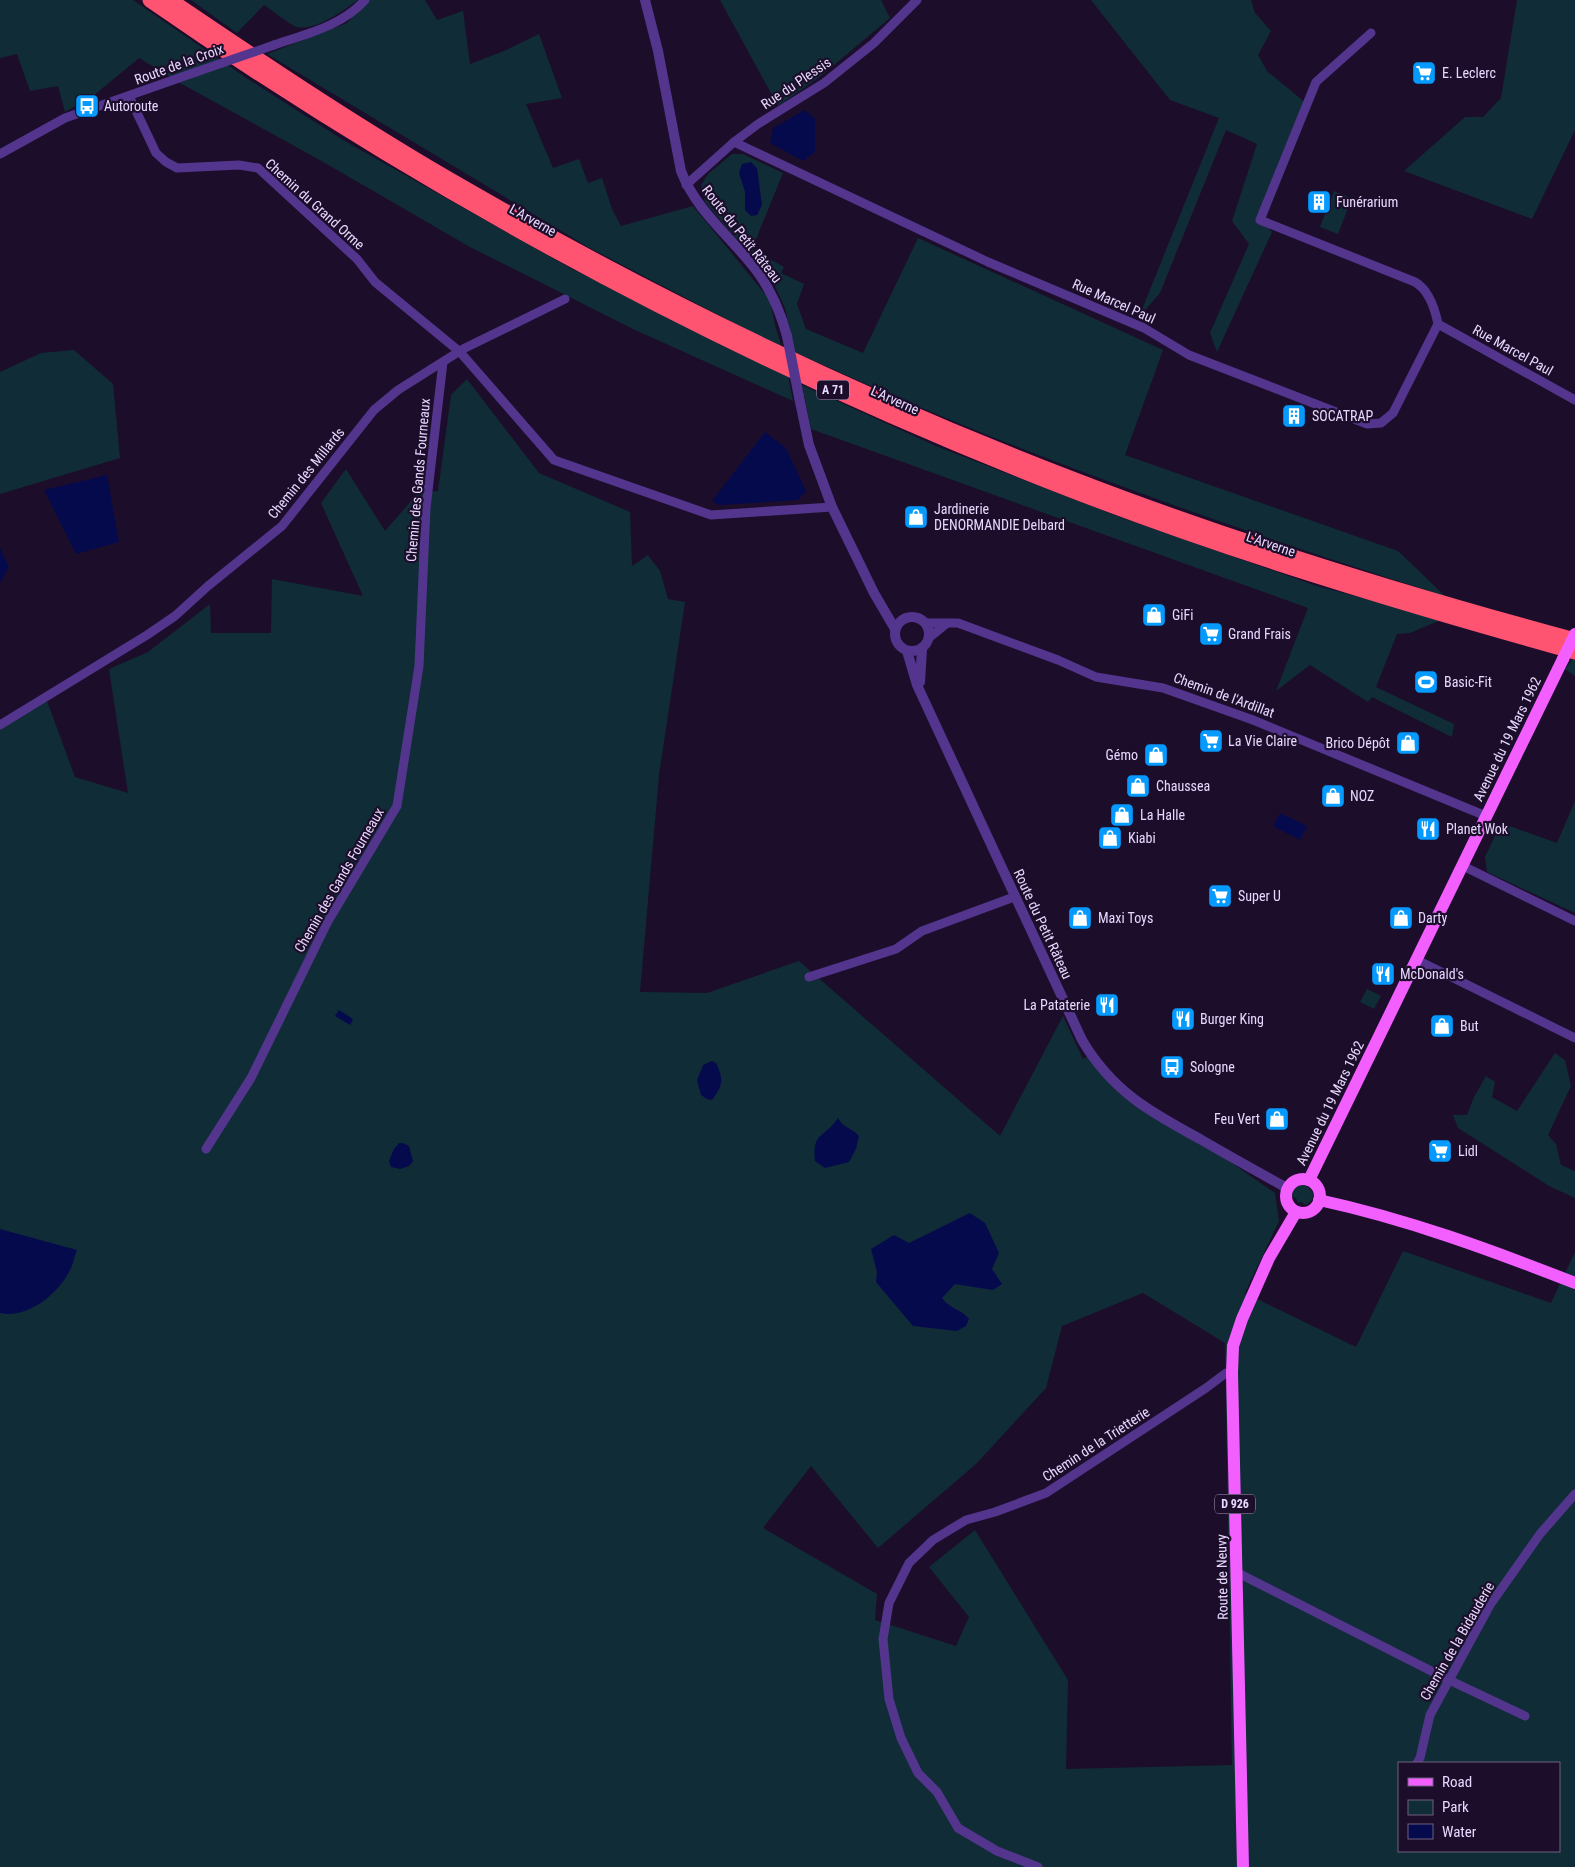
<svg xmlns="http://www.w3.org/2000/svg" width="1575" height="1867" font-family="'Roboto Condensed',sans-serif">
  <rect width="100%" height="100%" fill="#1c0e2b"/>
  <g fill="#102c36" fill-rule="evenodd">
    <polygon points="0,0 133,0 245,77 343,140 570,268 788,375 793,401 633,329 470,247 318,159 180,83 139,58 93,96 65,112 58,86 30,91 17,54 0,58"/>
    <path d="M191,0H358C344,10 316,31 297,27C290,25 272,10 264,5L237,33Z"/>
    <polygon points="367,0 425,0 437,20 463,11 470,64 504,51 539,34 562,98 526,104 553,168 579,159 588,183 602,178 612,209 621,226 693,206 770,300 775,325 782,348 588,247 267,54 347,23"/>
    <polygon points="720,0 881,0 890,18 821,76 778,106"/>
    <polygon points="1091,0 1251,0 1255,13 1271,31 1258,55 1267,71 1307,104 1260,220 1272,232 1217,352 1210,333 1249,244 1232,221 1257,144 1226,130 1160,293 1139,317 1219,118 1170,100"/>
    <polygon points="1517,0 1575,0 1575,130 1532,219 1404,171 1465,117 1483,117 1501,98"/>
    <path d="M732,154H743L783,173L752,249L784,267L781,273L804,284L797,304L806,329L863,353L918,238L1163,350L1125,455L1398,551L1445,596C1225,526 1006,450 795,352L785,308L773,282L705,202L701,185L708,174Z"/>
    <polygon points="1334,191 1352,198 1338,234 1320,227"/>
    <polygon points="74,350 113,384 120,458 0,494 0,372 41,353"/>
    <path d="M467,379L539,473L630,512L632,566L648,555L660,571L668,599L685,602L659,775L640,992L707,993L799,961L1000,1136L1063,1016L1083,1059L1090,1055L1140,1099L1275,1193L1279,1221L1245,1293L1356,1347L1403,1251L1551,1303L1575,1252V1867H0V728L47,701L75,777L128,793L109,669L148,652L210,604L211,633H271L272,579L363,596L321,503L346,469L385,531L418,493L438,491L451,395ZM1143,1293L1225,1343L1232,1765L1066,1769L1068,1680L975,1530L929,1567L969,1617L956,1646L875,1620L877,1594L763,1528L811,1466L878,1548L976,1464L1046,1388L1062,1326ZM1399,1763H1559V1851H1399Z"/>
    <polygon points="802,385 936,446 1117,516 1317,586 1443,619 1410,633 1397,634 1376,687 1454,724 1452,737 1372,697 1368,702 1310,665 1276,691 1308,608 811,429"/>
    <polygon points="1573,659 1575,660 1575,676 1565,669"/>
    <polygon points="1575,801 1575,913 1487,872 1485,857 1501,823 1557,843"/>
    <polygon points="1367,989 1381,996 1374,1009 1360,1002"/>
    <polygon points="1555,1053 1565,1060 1571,1086 1548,1135 1556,1144 1561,1165 1575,1171 1575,1198 1549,1186 1458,1128 1453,1115 1467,1115 1474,1097 1486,1076 1495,1082 1492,1097 1517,1111"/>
    <path d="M1300,1184C1308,1185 1310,1188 1314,1195L1311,1201L1306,1205L1301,1202L1298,1203L1296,1198L1292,1197L1293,1188Z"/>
  </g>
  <g fill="#050a4d">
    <polygon points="805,110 815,119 815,152 803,161 770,143 773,128"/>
    <polygon points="751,162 757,168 762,205 757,215 751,216 745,210 745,192 739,173 742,164"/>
    <polygon points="765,432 786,448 806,491 798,500 719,505 712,501"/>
    <polygon points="107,475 119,542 76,554 44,490"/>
    <polygon points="0,548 9,567 0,583"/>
    <polygon points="1280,813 1307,826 1300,840 1273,826"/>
    <polygon points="339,1010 353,1019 350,1025 335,1016"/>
    <path d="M712,1061L716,1063C724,1080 723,1085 712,1100L707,1099L701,1095L697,1080L703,1065Z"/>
    <path d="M838,1118C843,1128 852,1128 859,1136L856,1149L849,1162L825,1168L815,1161C812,1131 824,1139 838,1118Z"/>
    <polygon points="399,1143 403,1143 409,1146 413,1161 409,1166 400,1169 391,1167 389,1161 394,1149"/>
    <path d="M970,1213L985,1223L999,1253L992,1269L1002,1284L993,1290L955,1284L942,1298C951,1310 960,1308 969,1319L966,1326L957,1331L913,1326L876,1282L877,1272L871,1249L894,1235L909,1243Z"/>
    <path d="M0,1229L77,1250C74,1257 73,1266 69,1272C57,1295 27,1319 0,1313Z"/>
  </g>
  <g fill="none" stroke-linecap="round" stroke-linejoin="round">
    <g stroke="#53358e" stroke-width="9">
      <path d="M1371,33L1316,82L1260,220L1415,282C1429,290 1435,309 1438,324L1575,400"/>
      <path d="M274,45C306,34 342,26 365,0"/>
      <polyline points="129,96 156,153 166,162 177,168 239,165 258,168 357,259 375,282 460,352 554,460 711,515 832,507"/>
      <polyline points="734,142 988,262 1144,328 1189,355 1367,424 1381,423 1393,413 1438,324"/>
      <polyline points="0,154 65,118 196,72"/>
      <polyline points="686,185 734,142 758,124 824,83 874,43 917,0"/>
      <polyline points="926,623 958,623 1058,660 1096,677 1163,688 1253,720 1486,816"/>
      <polyline points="930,637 946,624"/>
      <polyline points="0,725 147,635 175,616 208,586 282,526 374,410 398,390 463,349 565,299"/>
      <polyline points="1463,866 1575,921"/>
      <polyline points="1417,960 1575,1038"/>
      <polyline points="809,977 896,949 922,931 1014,897"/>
      <polyline points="206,1149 251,1078 327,923 397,806 419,666 426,508 443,362"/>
      <polyline points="1236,1572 1449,1680 1525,1716"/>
      <polyline points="1417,1763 1420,1758 1430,1715 1490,1605 1540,1534 1575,1494"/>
      <polyline points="1038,1867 997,1851 958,1828 937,1792 918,1773 901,1738 889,1699 883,1639 889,1603 909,1563 933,1540 966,1520 995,1512 1046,1493 1206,1388 1226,1373 1232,1373"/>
    </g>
    <g stroke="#53358e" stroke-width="10">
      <path d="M645,0L658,51L681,171C697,213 734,239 759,274C773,294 781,314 787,336"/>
      <polyline points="799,397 809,445 832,507 874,593 895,629"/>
      <circle cx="912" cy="634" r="17"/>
      <path d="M907,651L917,685L1082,1040C1112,1091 1150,1112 1200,1139C1229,1156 1258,1172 1287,1188"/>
      <polyline points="920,682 922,649"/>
    </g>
    <g stroke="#f35fff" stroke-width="12">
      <circle cx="1303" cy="1196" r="17"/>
      <polyline points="1309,1180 1563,659"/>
      <path d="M1319,1200C1407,1219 1491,1250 1575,1283"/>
      <polyline points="1243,1867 1232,1373 1233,1346 1242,1319 1269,1258 1296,1212"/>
    </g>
    <g stroke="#ff5372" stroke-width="15">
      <path d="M150,0C435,198 740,361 1063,487C1230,552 1402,604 1575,652"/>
      <path d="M170,0C260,61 351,122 445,177C645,293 854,395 1070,478C1235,542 1405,594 1575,640"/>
    </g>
    <polyline stroke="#53358e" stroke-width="9" points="196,72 274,45"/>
    <polyline stroke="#53358e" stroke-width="10" points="787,336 799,397"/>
    <polyline stroke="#f35fff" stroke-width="12" points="1563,659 1575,634"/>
  </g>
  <defs>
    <symbol id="supermarket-square" viewBox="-11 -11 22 22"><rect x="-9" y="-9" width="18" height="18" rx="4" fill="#049aff" stroke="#1c0e2b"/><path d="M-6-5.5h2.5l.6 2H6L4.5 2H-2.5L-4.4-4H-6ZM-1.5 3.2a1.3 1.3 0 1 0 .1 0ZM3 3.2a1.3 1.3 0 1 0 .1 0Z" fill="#fff"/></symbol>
    <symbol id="bus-square" viewBox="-11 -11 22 22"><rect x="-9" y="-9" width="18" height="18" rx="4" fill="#049aff" stroke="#1c0e2b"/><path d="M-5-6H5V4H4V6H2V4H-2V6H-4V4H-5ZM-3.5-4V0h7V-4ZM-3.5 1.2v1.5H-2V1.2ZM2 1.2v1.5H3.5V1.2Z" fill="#fff"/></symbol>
    <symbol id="building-square" viewBox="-11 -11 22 22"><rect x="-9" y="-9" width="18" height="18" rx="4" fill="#049aff" stroke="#1c0e2b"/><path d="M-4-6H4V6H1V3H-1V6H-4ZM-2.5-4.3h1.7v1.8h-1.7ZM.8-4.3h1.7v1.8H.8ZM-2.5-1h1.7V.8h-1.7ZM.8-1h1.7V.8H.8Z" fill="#fff"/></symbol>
    <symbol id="shop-square" viewBox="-11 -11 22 22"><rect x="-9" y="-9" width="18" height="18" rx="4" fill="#049aff" stroke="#1c0e2b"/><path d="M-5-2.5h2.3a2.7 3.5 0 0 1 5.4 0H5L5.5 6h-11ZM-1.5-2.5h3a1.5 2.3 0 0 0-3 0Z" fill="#fff"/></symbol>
    <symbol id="stadium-square" viewBox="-11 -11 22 22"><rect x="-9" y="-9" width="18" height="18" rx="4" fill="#049aff" stroke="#1c0e2b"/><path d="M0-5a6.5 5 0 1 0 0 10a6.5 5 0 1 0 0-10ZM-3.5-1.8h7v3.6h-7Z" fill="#fff"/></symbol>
    <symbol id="restaurant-square" viewBox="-11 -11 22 22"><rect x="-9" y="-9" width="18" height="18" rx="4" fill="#049aff" stroke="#1c0e2b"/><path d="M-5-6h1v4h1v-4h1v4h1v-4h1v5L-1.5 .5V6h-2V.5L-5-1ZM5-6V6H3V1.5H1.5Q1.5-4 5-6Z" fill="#fff"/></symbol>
  </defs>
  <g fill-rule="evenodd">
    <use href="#supermarket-square" x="1410" y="59" width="28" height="28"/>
    <use href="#bus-square" x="73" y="92" width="28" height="28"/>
    <use href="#building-square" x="1305" y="188" width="28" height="28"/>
    <use href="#building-square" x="1280" y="402" width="28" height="28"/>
    <use href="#shop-square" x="902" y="503" width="28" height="28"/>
    <use href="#shop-square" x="1140" y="601" width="28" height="28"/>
    <use href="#supermarket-square" x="1197" y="620" width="28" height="28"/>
    <use href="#stadium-square" x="1412" y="668" width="28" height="28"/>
    <use href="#supermarket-square" x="1197" y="727" width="28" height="28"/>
    <use href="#shop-square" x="1394" y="729" width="28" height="28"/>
    <use href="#shop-square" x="1142" y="741" width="28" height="28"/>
    <use href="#shop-square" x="1124" y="772" width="28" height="28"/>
    <use href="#shop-square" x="1319" y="782" width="28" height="28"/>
    <use href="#shop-square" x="1108" y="801" width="28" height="28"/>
    <use href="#restaurant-square" x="1414" y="815" width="28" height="28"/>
    <use href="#shop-square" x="1096" y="824" width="28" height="28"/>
    <use href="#supermarket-square" x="1206" y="882" width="28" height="28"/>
    <use href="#shop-square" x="1066" y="904" width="28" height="28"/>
    <use href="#shop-square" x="1387" y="904" width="28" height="28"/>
    <use href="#restaurant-square" x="1369" y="960" width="28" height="28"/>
    <use href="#restaurant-square" x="1093" y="991" width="28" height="28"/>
    <use href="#restaurant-square" x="1169" y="1005" width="28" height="28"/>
    <use href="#shop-square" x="1428" y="1012" width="28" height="28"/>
    <use href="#bus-square" x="1158" y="1053" width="28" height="28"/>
    <use href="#shop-square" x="1263" y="1105" width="28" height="28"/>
    <use href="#supermarket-square" x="1426" y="1137" width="28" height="28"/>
  </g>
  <g text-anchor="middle" stroke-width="4.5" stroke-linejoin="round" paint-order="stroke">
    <g fill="#1c0e2b" stroke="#ab9bbf" stroke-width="1">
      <rect x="817" y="380.5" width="32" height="19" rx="4"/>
      <rect x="1215" y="1494.5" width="40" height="19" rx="4"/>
    </g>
    <g font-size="12" font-weight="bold" fill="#e8d8ff">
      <text x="833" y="394">A 71</text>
      <text x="1235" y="1508">D 926</text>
    </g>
    <g font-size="14" fill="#e8d8ff" stroke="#1c0e2b">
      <text transform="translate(179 64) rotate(-20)" y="5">Route de la Croix</text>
      <text transform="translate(796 83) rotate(-34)" y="5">Rue du Plessis</text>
      <text transform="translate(315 204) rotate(42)" y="5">Chemin du Grand Orme</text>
      <text transform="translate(533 220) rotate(29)" y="5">L'Arverne</text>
      <text transform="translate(742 234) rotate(52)" y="5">Route du Petit Râteau</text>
      <text transform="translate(1114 301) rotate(24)" y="5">Rue Marcel Paul</text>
      <text transform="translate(1513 350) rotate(29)" y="5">Rue Marcel Paul</text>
      <text transform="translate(895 400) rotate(24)" y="5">L'Arverne</text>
      <text transform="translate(306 473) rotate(-51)" y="5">Chemin des Millards</text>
      <text transform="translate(418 480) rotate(-85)" y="5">Chemin des Gands Fourneaux</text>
      <text transform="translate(1271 544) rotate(19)" y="5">L'Arverne</text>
      <text transform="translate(1224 695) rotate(20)" y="5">Chemin de l'Ardillat</text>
      <text transform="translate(1507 739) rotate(-64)" y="5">Avenue du 19 Mars 1962</text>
      <text transform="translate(339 880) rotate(-60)" y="5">Chemin des Gands Fourneaux</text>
      <text transform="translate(1043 924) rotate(65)" y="5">Route du Petit Râteau</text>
      <text transform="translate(1330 1103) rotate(-64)" y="5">Avenue du 19 Mars 1962</text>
      <text transform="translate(1096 1444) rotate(-33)" y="5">Chemin de la Trietterie</text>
      <text transform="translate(1222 1577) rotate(-91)" y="5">Route de Neuvy</text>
      <text transform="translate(1457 1641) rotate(-60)" y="5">Chemin de la Bidauderie</text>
    </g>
    <g font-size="14" fill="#e8d8ff" stroke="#1c0e2b" text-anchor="start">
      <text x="1442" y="78">E. Leclerc</text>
      <text x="104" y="111">Autoroute</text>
      <text x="1336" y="207">Funérarium</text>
      <text x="1312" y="421">SOCATRAP</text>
      <text x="934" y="514">Jardinerie<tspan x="934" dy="16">DENORMANDIE Delbard</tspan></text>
      <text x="1172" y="620">GiFi</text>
      <text x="1228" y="639">Grand Frais</text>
      <text x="1444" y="687">Basic-Fit</text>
      <text x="1228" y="746">La Vie Claire</text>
      <text x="1390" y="748" text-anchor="end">Brico Dépôt</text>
      <text x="1138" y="760" text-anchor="end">Gémo</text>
      <text x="1156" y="791">Chaussea</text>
      <text x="1350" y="801">NOZ</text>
      <text x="1140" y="820">La Halle</text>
      <text x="1446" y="834">Planet Wok</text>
      <text x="1128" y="843">Kiabi</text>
      <text x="1238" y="901">Super U</text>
      <text x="1098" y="923">Maxi Toys</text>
      <text x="1418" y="923">Darty</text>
      <text x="1400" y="979">McDonald's</text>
      <text x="1090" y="1010" text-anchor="end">La Pataterie</text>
      <text x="1200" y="1024">Burger King</text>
      <text x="1460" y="1031">But</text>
      <text x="1190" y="1072">Sologne</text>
      <text x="1260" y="1124" text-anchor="end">Feu Vert</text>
      <text x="1458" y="1156">Lidl</text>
    </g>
  </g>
  <rect x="1398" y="1762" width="162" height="90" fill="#1c0e2b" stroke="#6e5f80"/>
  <rect x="1408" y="1778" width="25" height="8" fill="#f35fff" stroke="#6e5f80"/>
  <text x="1442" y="1787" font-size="15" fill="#e8d8ff">Road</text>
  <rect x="1408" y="1800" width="25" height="15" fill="#102c36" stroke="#6e5f80"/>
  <text x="1442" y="1812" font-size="15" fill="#e8d8ff">Park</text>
  <rect x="1408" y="1824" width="25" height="15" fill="#050a4d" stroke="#6e5f80"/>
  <text x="1442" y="1837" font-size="15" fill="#e8d8ff">Water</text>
</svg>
